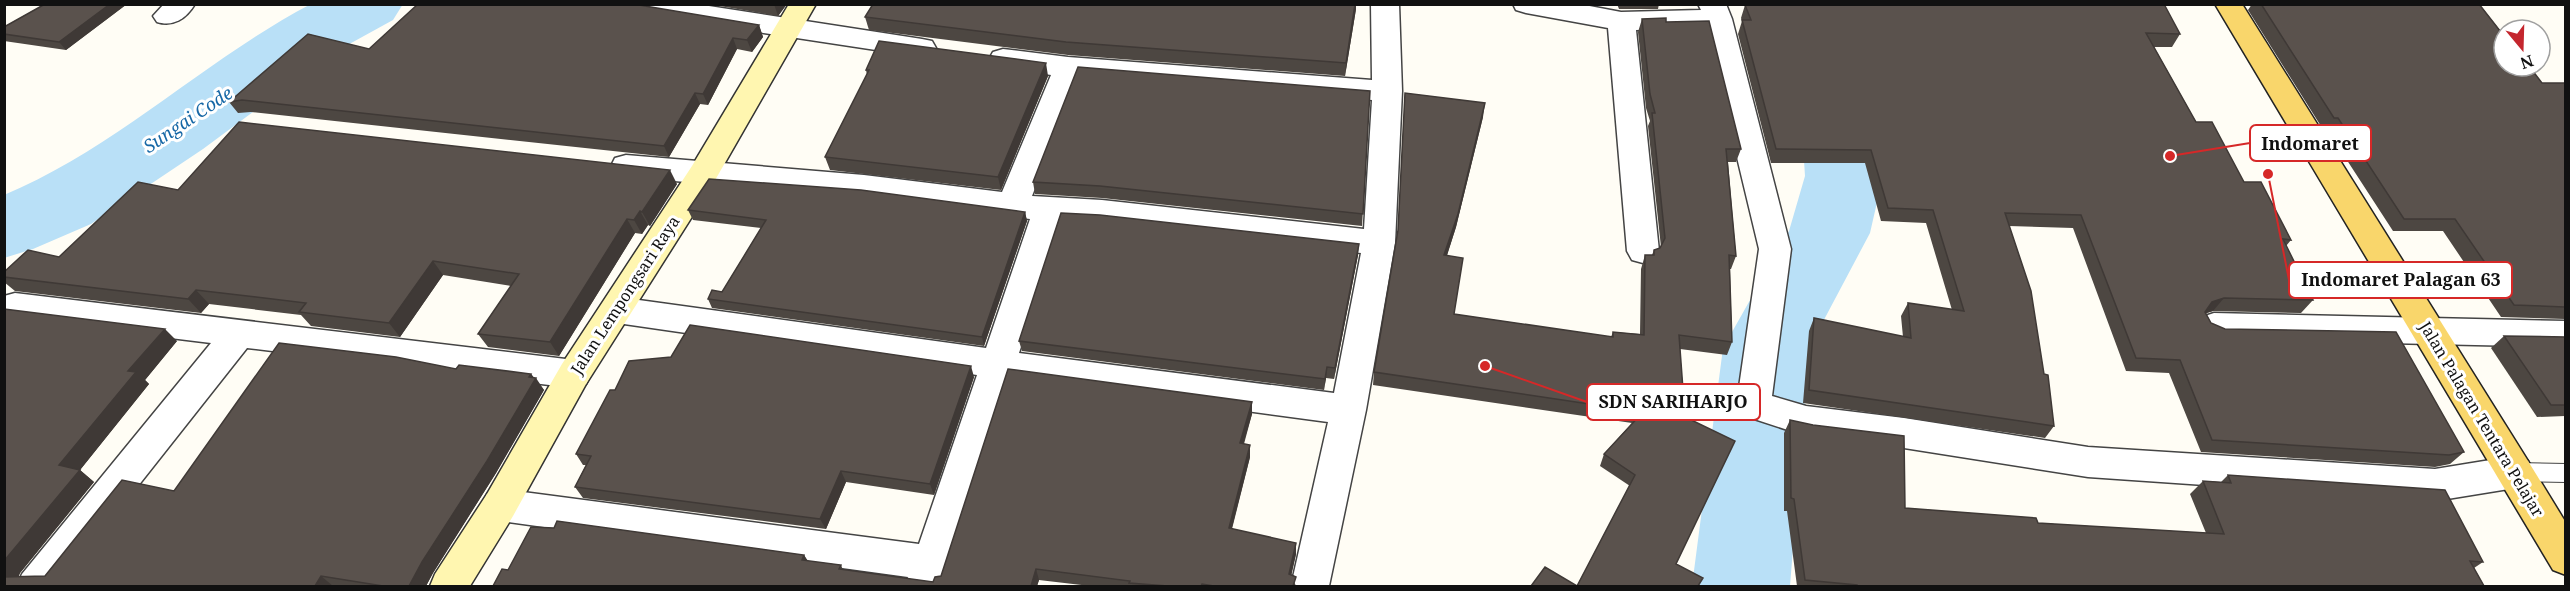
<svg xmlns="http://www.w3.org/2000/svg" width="2570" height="591" font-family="'Noto Serif',serif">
  <rect width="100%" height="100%" fill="#fffdf5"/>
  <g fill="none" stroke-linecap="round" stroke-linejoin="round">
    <g fill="#b9e0f7" fill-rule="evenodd">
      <path d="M311,4H403L393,20L333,53L203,149L91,224L33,249L4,258V195C115,149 206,59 311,4Z"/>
      <polygon points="1785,4 1855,4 1873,35 1873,84 1883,176 1870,233 1809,348 1790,586 1692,586 1723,348 1789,231 1805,176 1799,84 1801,35"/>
    </g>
    <defs>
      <polygon id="lane" points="2515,463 2566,464 2566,482 2515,481 2507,478 2504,472 2507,466"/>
      <g id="street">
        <path d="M164,4H195C186,19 173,27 157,22L153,16Z"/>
        <polygon points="620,4 696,4 922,39 932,41 936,48 932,55 922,57 633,13 623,10"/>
        <path d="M1371,4H1399L1402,91L1395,243L1366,410L1329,586H1291L1328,422L1010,379L943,586H905L908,577L500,521L487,516L482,505L487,494L500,489L919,544L977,375L617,323L605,319L600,310L605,301L617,297L986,348L1030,219L864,197L626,177L615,174L611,166L615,158L626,155L864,175L1002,192L1051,75L993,66L989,59L993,52L1003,49L1068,57L1372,80ZM1078,77L1372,100L1364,229L1102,200L1032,196ZM1061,222L1102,224L1361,253L1334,393L1019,353Z"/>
        <polygon points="1513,4 1579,4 1621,12 1701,10 1698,4 1726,4 1732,19 1791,249 1772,396 1806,406 1904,418 2088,447 2435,469 2515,456 2528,461 2533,472 2528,483 2515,488 2435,501 2088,477 1904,448 1806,436 1745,416 1737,401 1759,249 1706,28 1636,30 1659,251 1654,260 1643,263 1632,260 1627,251 1608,28 1526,13 1516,10"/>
        <polygon points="15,293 574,360 586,364 591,374 586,384 574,388 247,348 59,586 17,586 22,574 211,343 15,319 4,316 4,296"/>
        <polygon points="2214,313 2566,321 2566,347 2214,339 2202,335 2197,326 2202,317"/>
      </g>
      <polygon id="secondary" points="789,4 816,4 714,182 586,384 513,516 470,586 430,586 435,574 487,494 562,364 692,166"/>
      <polygon id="primary" points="2215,4 2242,4 2528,461 2566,523 2566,575 2553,570"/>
    </defs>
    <use href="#lane" stroke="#444" stroke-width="2"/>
    <use href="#street" stroke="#444" stroke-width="3"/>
    <use href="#secondary" stroke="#333" stroke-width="3"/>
    <use href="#primary" stroke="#222" stroke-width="3"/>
    <use href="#lane" fill="#fff" fill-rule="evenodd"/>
    <use href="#street" fill="#fff" fill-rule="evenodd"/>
    <use href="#secondary" fill="#fff6b0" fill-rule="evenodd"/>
    <use href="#primary" fill="#f9d66b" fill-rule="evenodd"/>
  </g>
  <g fill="#4d4742">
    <polygon points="45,4 127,4 66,50 4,41 4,27"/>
    <polygon points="708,4 787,4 778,16"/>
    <polygon points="1617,4 1659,4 1658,9 1619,9"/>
    <polygon points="2252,4 2479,4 2542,83 2565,83 2565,319 2501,317 2443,231 2393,231 2328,131 2324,131 2248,10"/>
    <polygon points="1745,5 2180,34 2172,47 2154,47 2196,122 2291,240 2286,246 2313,300 2301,313 2213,311 2206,313 2211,323 2464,452 2450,464 2435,467 2201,452 2169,373 2126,371 2073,228 2009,226 2044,374 2054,426 2045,438 1803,403 1809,331 1814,318 1903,337 1901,316 1908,303 1952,310 1926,223 1881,221 1865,163 1771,163 1738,34 1742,21 1741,18"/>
    <polygon points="1356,9 1345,76 1068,55 869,30 865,17"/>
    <polygon points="1642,19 1666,22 1741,149 1736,162 1728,162 1736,256 1731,269 1730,269 1732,342 1727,355 1680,349 1685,417 1577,586 1630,486 1600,466 1604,454 1632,423 1373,385 1374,372 1398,235 1405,93 1483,117 1456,227 1447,255 1454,314 1611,337 1613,332 1640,334 1641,269 1645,255 1652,255 1654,250 1660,248 1661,247 1648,126 1650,121 1646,108 1638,32"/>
    <polygon points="759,25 763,37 752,52 737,49 708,105 700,104 669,157 251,112 238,113 229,102 369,49"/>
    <polygon points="866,70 1048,76 1001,190 830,170 825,157 867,75"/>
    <polygon points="1370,91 1362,226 1102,198 1035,194 1033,182"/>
    <polygon points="677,184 650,226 648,225 642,234 635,233 559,356 488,347 478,334 511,286 443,275 400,337 311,326 301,315 209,304 201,313 15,291 4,282 4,272 59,257 178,190"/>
    <polygon points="688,210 1025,212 1027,221 984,346 712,308 708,299 722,292 761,228 693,220"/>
    <polygon points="1358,255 1334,379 1326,378 1324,390 1022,351 1019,341"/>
    <polygon points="4,309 177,341 145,380 149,384 80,470 94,482 20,573 18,577 45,576 174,491 456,369 531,374 544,390 496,473 433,573 426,586 4,586"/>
    <polygon points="2504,336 2565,337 2565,416 2537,417 2491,348"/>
    <polygon points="974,377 934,495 846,482 826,529 583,498 575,487 586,465 583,465 576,454 615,390"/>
    <polygon points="1252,402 1252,414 1244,444 1250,457 1232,529 1296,554 1291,575 1296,586 1090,586 1039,580 1037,586 508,570 804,555 808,561 841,565 843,570 933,582 941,576"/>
    <polygon points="1790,420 1905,508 2038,523 2206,533 2190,494 2203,481 2221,482 2228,475 2483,562 2474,568 2484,586 1797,586 1787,511 1784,511 1784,433"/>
  </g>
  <g fill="#3f3936">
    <polygon points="110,4 127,4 66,50 59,42"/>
    <polygon points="774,4 787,4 778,16"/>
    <polygon points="1355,4 1356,4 1356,9 1345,76 1346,63"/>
    <polygon points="759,25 763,37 752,52 747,40"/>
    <polygon points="733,38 737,49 708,105 703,94"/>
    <polygon points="1046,63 1048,76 1001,190 998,177"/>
    <polygon points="695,93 700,104 669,157 664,146"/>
    <polygon points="1485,103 1483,117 1456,227 1443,268 1444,255"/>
    <polygon points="670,170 677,184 650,226 642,212"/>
    <polygon points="640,211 648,225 642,234 634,220"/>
    <polygon points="1025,212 1027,221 984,346 982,337"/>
    <polygon points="627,219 635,233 559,356 550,342"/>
    <polygon points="1359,244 1358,255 1334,379 1335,368"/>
    <polygon points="433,261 443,275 400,337 389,323"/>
    <polygon points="196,290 209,304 201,313 188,299"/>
    <polygon points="2224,298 2213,311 2201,315 2212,302"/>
    <polygon points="165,329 177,341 145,380 149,384 80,470 94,482 20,573 15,585 4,580 4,561 59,465 128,371"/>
    <polygon points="971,366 974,377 934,495 930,484"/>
    <polygon points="1327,367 1326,378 1324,390 1325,379"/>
    <polygon points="531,374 535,379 536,378 544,390 496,473 433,573 426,586 409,586 422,562"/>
    <polygon points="1252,402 1252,414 1240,455 1240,443"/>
    <polygon points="1250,445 1250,457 1229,539 1229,528"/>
    <polygon points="841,471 846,482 826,529 820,519"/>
    <polygon points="1296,543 1296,554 1289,586 1289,574"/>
    <polygon points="804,555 810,566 802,560"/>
    <polygon points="1036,569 1039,580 1037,586 1031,586"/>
    <polygon points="321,576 333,586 315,586"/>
  </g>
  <g fill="#5a524d" stroke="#3f3936" stroke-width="1.5">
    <polygon points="45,4 110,4 59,42 4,34 4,27"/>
    <polygon points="418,4 633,4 759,25 747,40 733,38 703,94 695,93 664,146 242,100 229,102 308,34 369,49"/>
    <polygon points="873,4 1355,4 1346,63 1066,42 865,17"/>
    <polygon points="2164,4 2180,34 2146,33 2196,122 2212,122 2244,182 2261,182 2291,240 2283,239 2313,300 2224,298 2212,302 2205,312 2211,323 2225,329 2396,332 2464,452 2449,455 2212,440 2180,360 2136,358 2081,215 2005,213 2031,291 2044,374 2048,375 2054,426 1809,390 1814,318 1911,338 1908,303 1964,311 1933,210 1888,208 1871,150 1776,149 1742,20 1751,20 1745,5"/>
    <polygon points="2261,4 2479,4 2504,36 2504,66 2529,66 2542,83 2565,83 2565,307 2514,305 2455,219 2404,219 2338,118 2334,118"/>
    <polygon points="1666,18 1666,22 1709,21 1741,149 1726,149 1736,256 1729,255 1732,342 1679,335 1685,417 1735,441 1676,564 1703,578 1698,586 1531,586 1545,567 1577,586 1635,475 1604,454 1643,412 1374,372 1398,230 1405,93 1485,103 1458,214 1444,255 1463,258 1454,314 1613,337 1613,332 1644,335 1645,255 1654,255 1654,250 1660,248 1665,238 1652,113 1655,113 1650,94 1642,19"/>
    <polygon points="879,41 1046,63 998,177 825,157 869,70 866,70"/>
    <polygon points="1078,67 1370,91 1363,214 1100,186 1033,182"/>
    <polygon points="239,122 670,170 642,212 640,211 634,220 627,219 550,342 478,334 519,274 433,261 389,323 299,312 306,303 196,290 188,299 4,277 4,272 28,250 59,257 138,182 178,190"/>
    <polygon points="709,179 861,190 1025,212 982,337 708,299 712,290 722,292 766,220 688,210"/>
    <polygon points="1061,213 1100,215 1359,244 1335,368 1327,367 1325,379 1019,341"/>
    <polygon points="4,309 165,329 128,371 136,372 59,465 80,470 4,561"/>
    <polygon points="690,325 971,366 930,484 841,471 820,519 575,487 591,456 576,454 610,390 615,390 629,361 671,357"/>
    <polygon points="2504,336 2565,337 2565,405 2551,405"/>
    <polygon points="279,343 396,357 456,369 459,365 531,374 529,377 536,378 487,461 422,562 409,586 383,586 321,576 315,586 4,586 4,577 45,576 122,480 174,491"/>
    <polygon points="1008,369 1252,402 1240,443 1250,445 1229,528 1296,543 1289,574 1296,577 1293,586 1214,586 1202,584 1201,586 1168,586 1129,583 1130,581 1036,569 1031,586 493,586 502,569 508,570 531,527 554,528 557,521 804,555 802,560 841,565 839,569 933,582 935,577 941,576"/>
    <polygon points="1790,420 1813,425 1904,436 1905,508 2036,518 2038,523 2224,534 2203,481 2231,483 2228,475 2445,490 2483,562 2470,561 2484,586 1857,586 1857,585 1805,580 1794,499 1791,498"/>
  </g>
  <g text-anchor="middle" stroke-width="6" stroke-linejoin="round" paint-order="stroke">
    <g font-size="16" fill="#111" stroke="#fff">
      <text transform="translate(625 295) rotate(-57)" y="6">Jalan Lempongsari Raya</text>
      <text transform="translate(2482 419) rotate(59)" y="6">Jalan Palagan Tentara Pelajar</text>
    </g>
    <g font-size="18" font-style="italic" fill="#1768a6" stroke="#fff">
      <text transform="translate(188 120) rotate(-34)" y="6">Sungai Code</text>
    </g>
  </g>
  <path fill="none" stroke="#d62828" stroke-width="2" d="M2170 156L2250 143M2268 174L2289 280M1485 366L1587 402"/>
  <g fill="#d62828" stroke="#fff" stroke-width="2">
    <circle cx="2170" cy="156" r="6"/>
    <circle cx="2268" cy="174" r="6"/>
    <circle cx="1485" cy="366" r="6"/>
  </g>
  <g fill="#fff" stroke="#d62828" stroke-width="2">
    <rect x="2250" y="125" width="121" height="36" rx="6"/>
    <rect x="2289" y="262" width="223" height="36" rx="6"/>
    <rect x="1587" y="384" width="173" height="36" rx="6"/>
  </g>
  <g font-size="18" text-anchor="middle" font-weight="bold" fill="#111">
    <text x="2310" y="150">Indomaret</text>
    <text x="2401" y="286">Indomaret Palagan 63</text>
    <text x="1673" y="408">SDN SARIHARJO</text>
  </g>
  <rect width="2570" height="591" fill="none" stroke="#111111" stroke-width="12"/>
  <g transform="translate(2522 48) rotate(161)"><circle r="28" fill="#ffffff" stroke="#a0a0a0" stroke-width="1.5"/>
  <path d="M0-4.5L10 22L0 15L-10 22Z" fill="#c4262e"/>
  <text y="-9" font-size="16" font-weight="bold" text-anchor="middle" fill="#111111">N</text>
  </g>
</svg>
